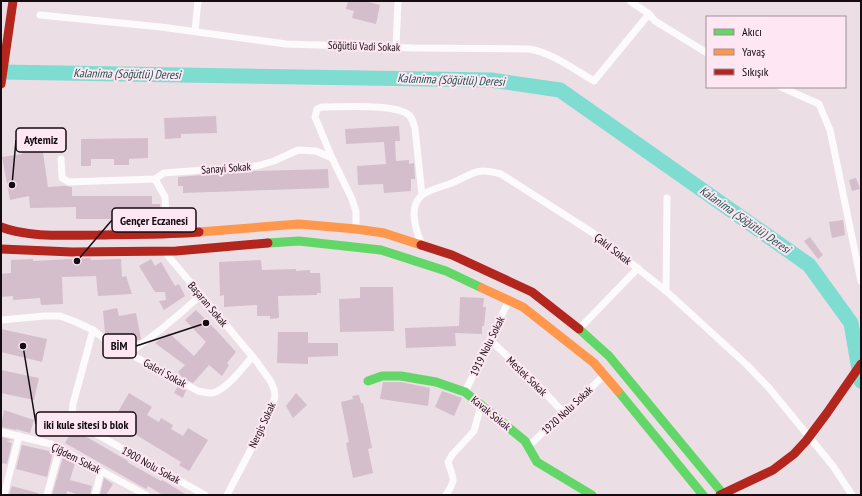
<svg xmlns="http://www.w3.org/2000/svg" width="862" height="496" font-family="'PT Sans Narrow',sans-serif">
  <rect width="100%" height="100%" fill="#ebdee5"/>
  <g fill="none" stroke-linecap="round" stroke-linejoin="round">
    <polyline stroke="#7edcd1" stroke-width="15" points="1,72 491,80 560,90 809,265 851,323 861,381"/>
  </g>
  <g fill="#d4becb">
    <polygon points="348,1 365,1 380,5 376,24 352,18 354,11 346,9"/>
    <polygon points="216,116 217,133 181,134 181,138 165,139 164,118"/>
    <polygon points="399,126 400,141 395,141 396,161 409,160 409,164 414,163 415,179 411,179 411,191 384,193 383,184 358,185 357,166 386,164 384,142 346,144 345,129"/>
    <polygon points="148,138 148,158 129,159 129,165 114,165 114,159 91,159 91,166 81,166 81,139"/>
    <polygon points="41,139 48,187 65,186 72,187 72,196 152,196 152,204 160,204 161,219 76,219 76,207 30,208 29,196 10,200 2,157 22,154 20,142"/>
    <polygon points="328,169 329,188 183,193 183,186 178,186 178,177 251,171"/>
    <polygon points="856,178 860,189 852,191 849,180"/>
    <polygon points="843,220 845,235 832,238 829,222"/>
    <polygon points="810,237 823,255 818,259 804,241"/>
    <polygon points="90,258 91,260 121,259 122,277 126,276 132,294 98,296 96,276 62,277 63,304 41,305 40,298 13,300 13,296 1,297 1,274 11,273 11,260 33,259 33,261"/>
    <polygon points="151,259 155,266 161,262 175,286 179,284 185,296 164,310 159,301 166,300 165,292 155,292 139,266"/>
    <polygon points="261,260 262,270 296,269 296,271 310,270 310,273 320,273 321,293 317,293 317,295 278,296 279,318 270,319 270,316 257,316 257,305 224,307 224,295 220,296 219,262"/>
    <polygon points="360,287 393,287 394,331 340,332 339,299 360,298"/>
    <polygon points="460,297 484,298 483,307 486,307 484,326 482,326 482,334 455,333 456,346 406,348 405,328 459,326"/>
    <polygon points="117,308 119,316 136,313 141,339 139,340 122,343 113,339 105,333 103,311"/>
    <polygon points="196,310 216,330 236,352 227,363 229,365 222,376 209,365 193,383 182,377 178,372 185,365 155,343 169,333 194,356 206,342 185,320"/>
    <polygon points="1,329 47,339 42,362 1,352"/>
    <polygon points="278,332 308,332 308,343 338,343 338,356 308,357 308,364 277,363"/>
    <polygon points="1,370 39,378 34,400 1,393"/>
    <polygon points="383,382 401,382 430,388 428,406 380,399"/>
    <polygon points="178,386 186,390 183,398 174,393"/>
    <polygon points="442,391 462,398 454,416 435,407"/>
    <polygon points="129,393 152,407 147,415 159,422 161,418 173,425 171,429 183,436 188,428 208,440 189,471 179,465 181,462 123,427 121,430 111,424"/>
    <polygon points="296,393 307,405 293,418 286,406"/>
    <polygon points="359,395 361,403 363,403 372,448 368,449 373,473 353,478 346,443 349,442 341,402 353,399 352,396"/>
    <polygon points="4,410 34,420 30,433 16,429 16,430 1,427"/>
    <polygon points="73,429 128,461 127,462 161,481 162,480 187,495 163,495 148,486 146,489 65,443"/>
    <polygon points="1,437 13,440 6,441 12,443 7,464 1,463"/>
    <polygon points="22,445 53,452 47,477 16,469"/>
    <polygon points="63,457 75,463 70,480 92,486 90,495 80,495 67,491 66,495 52,495"/>
    <polygon points="104,478 113,484 106,495 100,495"/>
    <polygon points="12,486 38,493 38,495 9,495"/>
  </g>
  <g fill="none" stroke-linecap="round" stroke-linejoin="round">
    <g stroke="#fcfafb" stroke-width="7">
      <polyline points="630,1 649,14 655,21 707,53"/>
      <path d="M40,15L161,27L286,44L414,48L529,49C553,53 573,69 594,81L649,14"/>
      <polyline points="195,31 198,1"/>
      <polyline points="396,47 398,1"/>
      <polyline points="781,87 819,104 830,130 861,281"/>
      <path d="M332,158L315,117L317,109L322,107C341,107 390,104 406,113C412,116 413,122 415,128L422,195"/>
      <polyline points="61,159 62,178 69,182 155,179 164,173 257,166 274,161 298,150 316,151 332,158 352,199 356,212 356,229"/>
      <polyline points="155,179 165,197 167,234"/>
      <path d="M422,245C416,231 408,208 421,196C427,190 444,186 452,183C475,173 475,167 501,174L593,233L666,291L747,365L769,388L833,466L852,495"/>
      <polyline points="164,251 257,362 271,382 274,389 275,396 271,411 227,495"/>
      <polyline points="666,291 667,198"/>
      <path d="M1,320L45,316H60L76,322L93,330L110,343L198,391C203,392 207,393 211,393C225,392 243,367 252,357"/>
      <polyline points="579,329 638,268"/>
      <polyline points="93,330 73,404 72,415 77,422 84,427 205,495"/>
      <polyline points="490,340 532,379 563,412"/>
      <path d="M129,353C154,336 178,316 201,295"/>
      <polyline points="465,392 509,300"/>
      <polyline points="1,432 51,444 146,495"/>
      <polyline points="529,446 568,408 577,402 604,375"/>
      <polyline points="4,495 19,436"/>
      <polyline points="47,495 60,448"/>
      <polyline points="95,495 101,471"/>
      <path d="M446,495C457,478 453,479 448,462L452,455L474,431L481,405"/>
    </g>
    <g stroke="#63d668" stroke-width="9">
      <polyline points="268,243 299,241 381,250 446,271 482,288"/>
      <polyline points="579,329 609,356 724,495"/>
      <polyline points="368,381 382,376 401,376 436,382 465,392 525,441 537,462 592,495"/>
      <polyline points="618,391 703,495"/>
    </g>
    <g stroke="#ff974d" stroke-width="9">
      <polyline points="199,232 299,224 356,229 384,233 421,245"/>
      <polyline points="482,288 523,307 594,363 618,391"/>
    </g>
    <g stroke="#b3261e" stroke-width="9">
      <polyline points="1,84 13,1"/>
      <path d="M1,227C28,238 69,235 98,235C132,234 165,235 199,232"/>
      <polyline points="421,245 452,255 532,292 579,329"/>
      <polyline points="1,249 72,252 176,251 268,243"/>
      <polyline points="720,495 773,470 794,454 806,441 827,413 861,364"/>
    </g>
  </g>
  <g text-anchor="middle" stroke-width="4" stroke-linejoin="round" paint-order="stroke">
    <g font-size="11" fill="#140c10" stroke="#fee6f3">
      <text transform="translate(364 46) rotate(2)" y="4">Söğütlü Vadi Sokak</text>
      <text transform="translate(226 168) rotate(-4)" y="4">Sanayi Sokak</text>
      <text transform="translate(613 249) rotate(38)" y="4">Çakıl Sokak</text>
      <text transform="translate(208 304) rotate(50)" y="4">Başaran Sokak</text>
      <text transform="translate(487 346) rotate(-64)" y="4">1919 Nolu Sokak</text>
      <text transform="translate(165 373) rotate(29)" y="4">Galeri Sokak</text>
      <text transform="translate(527 376) rotate(44)" y="4">Meslek Sokak</text>
      <text transform="translate(567 410) rotate(-43)" y="4">1920 Nolu Sokak</text>
      <text transform="translate(491 413) rotate(39)" y="4">Kavak Sokak</text>
      <text transform="translate(262 425) rotate(-65)" y="4">Nergis Sokak</text>
      <text transform="translate(76 458) rotate(27)" y="4">Çiğdem Sokak</text>
      <text transform="translate(151 465) rotate(29)" y="4">1900 Nolu Sokak</text>
    </g>
    <g font-size="12" font-style="italic" fill="#1a544c" stroke="#fee6f3">
      <text transform="translate(127 74) rotate(1)" y="4">Kalanima (Söğütlü) Deresi</text>
      <text transform="translate(451 80) rotate(2)" y="4">Kalanima (Söğütlü) Deresi</text>
      <text transform="translate(745 220) rotate(35)" y="4">Kalanima (Söğütlü) Deresi</text>
    </g>
  </g>
  <path fill="none" stroke="#140c10" stroke-width="1.5" d="M12 185L16 140M77 261L112 220M206 323L136 346M23 346L36 424"/>
  <g fill="#140c10" stroke="#fee6f3" stroke-width="1.5">
    <circle cx="12" cy="185" r="4"/>
    <circle cx="77" cy="261" r="4"/>
    <circle cx="206" cy="323" r="4"/>
    <circle cx="23" cy="346" r="4"/>
  </g>
  <g fill="#fee6f3" stroke="#140c10" stroke-width="1.5">
    <rect x="16" y="128" width="50" height="24" rx="4"/>
    <rect x="112" y="208" width="84" height="24" rx="4"/>
    <rect x="103" y="334" width="33" height="24" rx="4"/>
    <rect x="36" y="412" width="100" height="24" rx="4"/>
  </g>
  <g font-size="12" text-anchor="middle" font-weight="bold" fill="#140c10">
    <text x="41" y="144">Aytemiz</text>
    <text x="154" y="225">Gençer Eczanesi</text>
    <text x="119" y="350">BİM</text>
    <text x="86" y="429">iki kule sitesi b blok</text>
  </g>
  <rect width="862" height="496" fill="none" stroke="#140c10" stroke-width="4"/>
  <rect x="706" y="16" width="140" height="72" fill="#fee6f3" stroke="#a08f98"/>
  <rect x="714" y="29" width="20" height="6" fill="#63d668" stroke="#a08f98"/>
  <text x="742" y="36" font-size="12" fill="#140c10">Akıcı</text>
  <rect x="714" y="49" width="20" height="6" fill="#ff974d" stroke="#a08f98"/>
  <text x="742" y="56" font-size="12" fill="#140c10">Yavaş</text>
  <rect x="714" y="69" width="20" height="6" fill="#b3261e" stroke="#a08f98"/>
  <text x="742" y="76" font-size="12" fill="#140c10">Sıkışık</text>
</svg>
